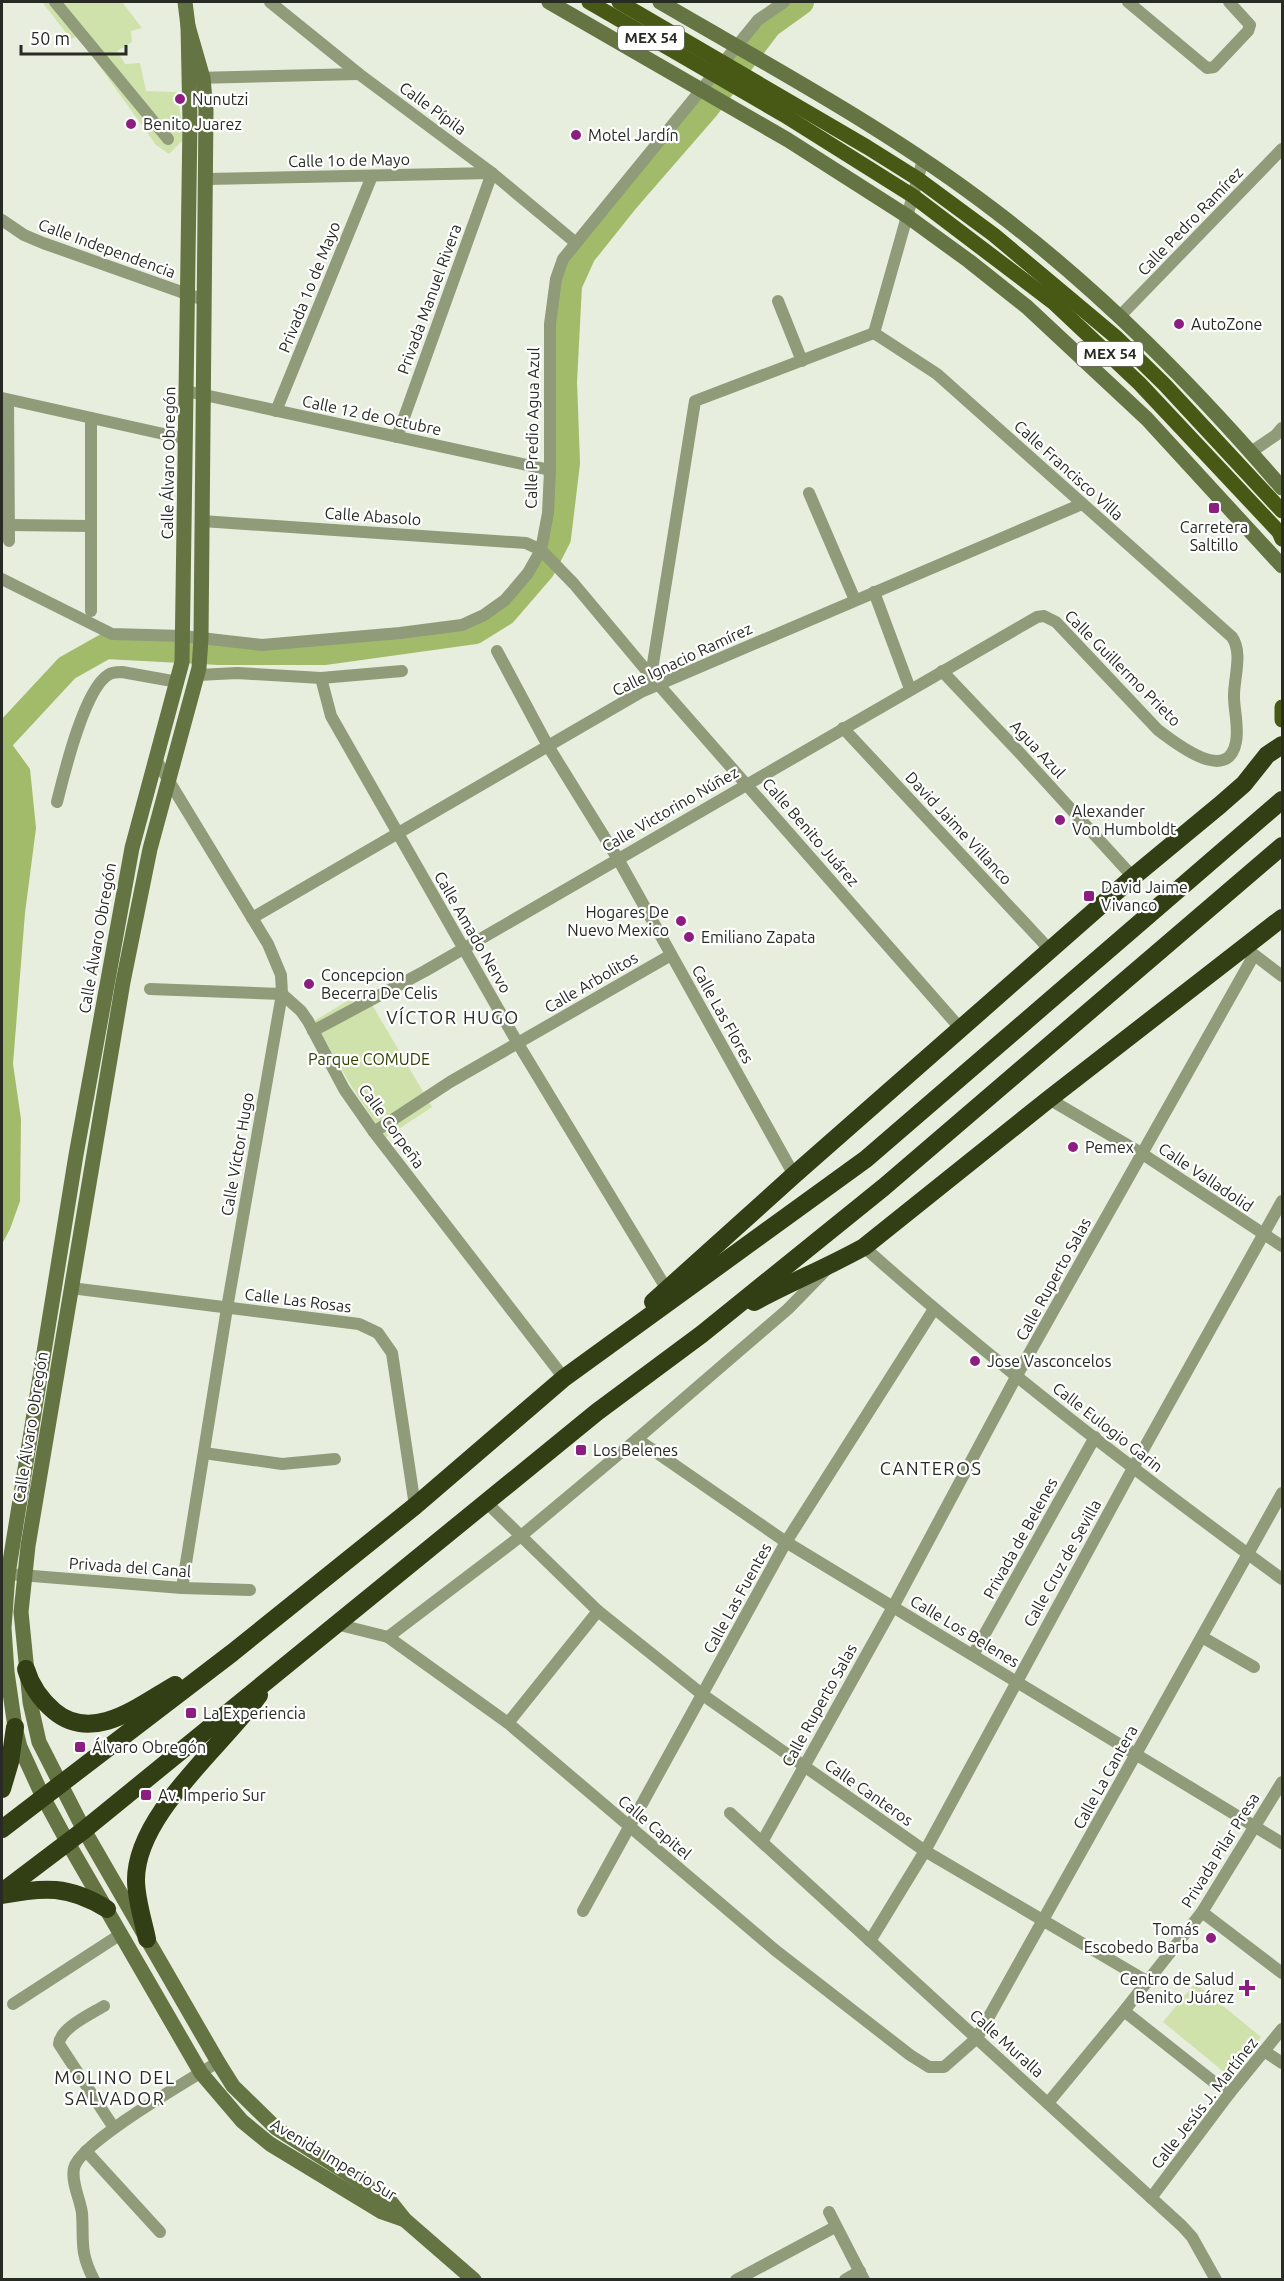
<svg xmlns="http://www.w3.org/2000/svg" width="1284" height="2281" font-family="Ubuntu,sans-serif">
  <rect width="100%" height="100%" fill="#e8eede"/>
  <g fill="#cfe2ab">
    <polygon points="42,2 122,2 142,28 131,31 132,42 117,51 125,64 140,63 146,91 177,92 184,139 169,154 156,145 78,36 71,39"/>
    <polygon points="364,991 432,1107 385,1138 350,1084 314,1021"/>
    <polygon points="1195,1983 1261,2037 1229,2076 1163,2022"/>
  </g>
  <polygon fill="#a1bb6a" points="2,735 9,740 30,769 36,828 25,913 13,1064 21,1119 20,1201 10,1229 2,1244"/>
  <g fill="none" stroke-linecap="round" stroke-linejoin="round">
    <polyline stroke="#a1bb6a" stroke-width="26" points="2,738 67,668 106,646 219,652 324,652 475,631 504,613 542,569 558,538 567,463 564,382 569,285 583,254 627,199 707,107 769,25 801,2"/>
    <g stroke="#8f9b79" stroke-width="12">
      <polyline points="55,2 168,139"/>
      <polyline points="270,2 359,74 492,173 576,243"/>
      <polyline points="1128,2 1207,68 1214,67 1248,31 1250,25 1229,2"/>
      <polyline points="196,78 359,74"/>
      <polyline points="206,179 492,173 397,437"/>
      <polyline points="2,220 24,235 43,243 204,300"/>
      <polyline points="778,301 802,361"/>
      <polyline points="1120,316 1282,149"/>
      <polyline points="874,333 923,160"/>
      <polyline points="186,391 550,470"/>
      <polyline points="2,398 186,439"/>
      <polyline points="8,400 9,541"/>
      <polyline points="276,411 372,176"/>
      <polyline points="1251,452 1276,435 1282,428"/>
      <polyline points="809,493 855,600"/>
      <polyline points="202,521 526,543 541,550 574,584 651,676 960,1028"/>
      <polyline points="9,525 91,526"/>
      <polyline points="2,579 112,634 183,636 262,645 400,633 462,625 484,615 505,600 528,573 541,550 548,513 550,470 550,324 556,279 563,259 758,20 784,2"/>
      <polyline points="874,592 910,689"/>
      <polyline points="91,611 91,418"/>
      <polyline points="497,651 548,746 618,859 794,1175"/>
      <polyline points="942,671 1017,750 1133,877"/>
      <polyline points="198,675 237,673 321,678 402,671"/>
      <polyline points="651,676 695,401 874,333"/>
      <polyline points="321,678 331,716 517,1042 666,1288"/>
      <polyline points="843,728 1050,950"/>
      <polyline points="155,758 268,944 281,975 282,994 227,1308 182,1588"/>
      <path d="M57,802C64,774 84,690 108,675C112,672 117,672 122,672L178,682"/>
      <polyline points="252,918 641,692 1082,504"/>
      <polyline points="1248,950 1282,976"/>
      <polyline points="150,989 282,994 301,1011 308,1021 344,1089 374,1132 564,1378"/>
      <path d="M313,1031L425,971L1037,617L1044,616L1056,622L1158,730C1175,743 1228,785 1236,742C1239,727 1234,711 1234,696C1234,677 1243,653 1232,637L937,374L874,333"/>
      <polyline points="1049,1099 1141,1153 1282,1246"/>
      <polyline points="374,1132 450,1082 671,955"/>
      <path d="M864,1247C997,1366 1139,1474 1282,1579"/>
      <polyline points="71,1288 359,1324 378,1333 392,1353 415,1506"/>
      <polyline points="637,1439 786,1542 1282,1843"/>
      <polyline points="204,1453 282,1464 335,1459"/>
      <polyline points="487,1503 598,1611 703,1695 925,1851 1148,1982"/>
      <polyline points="8,1574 182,1588 250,1590"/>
      <polyline points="336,1624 388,1637 508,1723 775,1950 910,2055 929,2067 944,2067 977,2038 1282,1493"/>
      <polyline points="388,1637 521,1536 637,1439 788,1309 826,1270"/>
      <polyline points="1202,1637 1254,1667"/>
      <polyline points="973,1655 1095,1437"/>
      <polyline points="508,1723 598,1611"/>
      <polyline points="730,1813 1182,2226 1192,2237 1216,2280"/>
      <polyline points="762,1842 893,1607 1016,1377 1254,955"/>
      <polyline points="583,1911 786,1542 934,1309"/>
      <polyline points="1202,1912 1282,1973"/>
      <polyline points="870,1941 925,1851 1133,1468 1282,1201"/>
      <polyline points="13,2004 121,1934"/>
      <path d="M104,2006C91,2014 60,2028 59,2044L114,2128"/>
      <polyline points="1124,2011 1229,2094"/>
      <polyline points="1264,2051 1282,2063"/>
      <polyline points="1048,2103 1124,2011 1202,1912 1282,1782"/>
      <polyline points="86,2151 160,2232"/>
      <polyline points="1151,2198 1229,2094 1282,2029"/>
      <polyline points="829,2212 864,2280"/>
      <path d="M94,2280C79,2251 84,2242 82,2213C80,2198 71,2183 74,2168C80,2142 191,2079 218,2062"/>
      <polyline points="736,2280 835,2227"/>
      <polyline points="845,2280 860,2271"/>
    </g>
    <g stroke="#647442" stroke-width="15">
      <polyline points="185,2 188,26 190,122 182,662 132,848 76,1155 8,1574 4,1628 7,1672 15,1727 20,1747 43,1797 68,1843 201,2073 242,2121 270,2144 382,2212 405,2220"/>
      <polyline points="549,2 788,140 907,216 969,261 1027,307 1147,419 1282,566"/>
      <path d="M660,2C773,68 891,131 995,211C1103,293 1194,386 1282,488"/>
      <polyline points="188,26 203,78 206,110 201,638 199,668 150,849 123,982 28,1546 21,1612 30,1702 39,1742 84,1830 218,2062 233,2086 276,2128 389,2200 405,2220 474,2280"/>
    </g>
    <g stroke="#475914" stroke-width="15">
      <polyline points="589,2 784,115 913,196 1054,303 1140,384 1279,532 1282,539"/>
      <polyline points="619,2 867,147 918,179 994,235 1117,338 1165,385 1282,511"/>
      <polyline points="1282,707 1282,720"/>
    </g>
    <g stroke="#323e13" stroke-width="18">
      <polyline points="653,1302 794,1175 1050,950 1133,877 1220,805 1244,784 1267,755 1282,745"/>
      <path d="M754,1302C791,1282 828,1267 864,1247L1049,1099L1282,918"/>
      <path d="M26,1669C31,1686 40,1699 54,1711C93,1744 140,1705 175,1685"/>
      <polyline points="2,1789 10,1762 15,1727"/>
      <polyline points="2,1829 232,1653 415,1506 564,1378 866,1159 1282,800"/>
      <polyline points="2,1892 84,1830 597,1412 702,1334 884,1187 1282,846"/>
      <path d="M2,1895C43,1887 69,1885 107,1909"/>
      <path d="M147,1939C143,1920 136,1899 136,1880C136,1814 223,1746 259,1695"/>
    </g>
  </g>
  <g fill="#8d1e81" stroke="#fff" stroke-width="2">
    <circle cx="180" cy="99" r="6"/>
    <circle cx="131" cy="124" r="6"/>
    <circle cx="576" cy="135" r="6"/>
    <circle cx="1179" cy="324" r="6"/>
    <rect x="1208" y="502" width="12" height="12" rx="3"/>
    <circle cx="1060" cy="820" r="6"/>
    <rect x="1083" y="890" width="12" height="12" rx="3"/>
    <circle cx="681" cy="921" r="6"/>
    <circle cx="689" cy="937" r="6"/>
    <circle cx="309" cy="984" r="6"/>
    <circle cx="1073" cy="1147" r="6"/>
    <circle cx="975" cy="1361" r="6"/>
    <rect x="575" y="1444" width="12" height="12" rx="3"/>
    <rect x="185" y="1707" width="12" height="12" rx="3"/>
    <rect x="74" y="1741" width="12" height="12" rx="3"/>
    <rect x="140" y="1789" width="12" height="12" rx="3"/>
    <circle cx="1211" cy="1938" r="6"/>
    <path d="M1244 1979h6v6h6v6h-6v6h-6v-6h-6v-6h6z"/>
  </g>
  <g text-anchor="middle" stroke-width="4.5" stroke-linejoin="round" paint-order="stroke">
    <g fill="#fff" stroke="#686a66" stroke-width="1.5">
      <rect x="618" y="26" width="66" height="24" rx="4.5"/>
      <rect x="1077" y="342" width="66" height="24" rx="4.5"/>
    </g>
    <g font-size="15" font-weight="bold" fill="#282a24">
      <text x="651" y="43">MEX 54</text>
      <text x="1110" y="359">MEX 54</text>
    </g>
    <g font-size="16" fill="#282a24" stroke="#fff" text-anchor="start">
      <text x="192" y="105">Nunutzi</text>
      <text x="143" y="130">Benito Juarez</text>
      <text x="588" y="141">Motel Jardín</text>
      <text x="1191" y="330">AutoZone</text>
      <text x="1214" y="533" text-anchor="middle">Carretera<tspan x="1214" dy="18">Saltillo</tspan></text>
      <text x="1072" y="817">Alexander<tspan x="1072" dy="18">Von Humboldt</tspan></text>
      <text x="1101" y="893">David Jaime<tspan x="1101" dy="18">Vivanco</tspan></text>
      <text x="669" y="918" text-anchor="end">Hogares De<tspan x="669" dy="18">Nuevo Mexico</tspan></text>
      <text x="701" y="943">Emiliano Zapata</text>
      <text x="321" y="981">Concepcion<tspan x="321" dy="18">Becerra De Celis</tspan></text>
      <text x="1085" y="1153">Pemex</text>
      <text x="987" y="1367">Jose Vasconcelos</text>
      <text x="593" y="1456">Los Belenes</text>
      <text x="203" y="1719">La Experiencia</text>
      <text x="92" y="1753">Álvaro Obregón</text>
      <text x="158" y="1801">Av. Imperio Sur</text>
      <text x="1199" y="1935" text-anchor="end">Tomás<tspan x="1199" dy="18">Escobedo Barba</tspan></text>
      <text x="1234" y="1985" text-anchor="end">Centro de Salud<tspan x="1234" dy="18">Benito Juárez</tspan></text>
    </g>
    <g font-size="16" fill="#282a24" stroke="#fff">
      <text transform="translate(433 108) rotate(36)" y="6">Calle Pípila</text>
      <text transform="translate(349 160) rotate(-1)" y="6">Calle 1o de Mayo</text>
      <text transform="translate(1190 221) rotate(-46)" y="6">Calle Pedro Ramírez</text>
      <text transform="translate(107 248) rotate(20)" y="6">Calle Independencia</text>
      <text transform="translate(309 287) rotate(-68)" y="6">Privada 1o de Mayo</text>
      <text transform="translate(429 299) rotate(-70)" y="6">Privada Manuel Rivera</text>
      <text transform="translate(372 415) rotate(12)" y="6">Calle 12 de Octubre</text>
      <text transform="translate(532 428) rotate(-89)" y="6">Calle Predio Agua Azul</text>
      <text transform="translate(168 463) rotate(-89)" y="6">Calle Álvaro Obregón</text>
      <text transform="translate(1069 470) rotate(42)" y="6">Calle Francisco Villa</text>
      <text transform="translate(373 516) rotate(4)" y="6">Calle Abasolo</text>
      <text transform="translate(682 659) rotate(-25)" y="6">Calle Ignacio Ramírez</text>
      <text transform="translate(1123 668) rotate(45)" y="6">Calle Guillermo Prieto</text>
      <text transform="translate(1038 749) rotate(47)" y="6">Agua Azul</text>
      <text transform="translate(670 809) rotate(-30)" y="6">Calle Victorino Núñez</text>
      <text transform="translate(959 828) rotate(47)" y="6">David Jaime Villanco</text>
      <text transform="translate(811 832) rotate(49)" y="6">Calle Benito Juárez</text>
      <text transform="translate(473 932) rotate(60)" y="6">Calle Amado Nervo</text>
      <text transform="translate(97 938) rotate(-80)" y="6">Calle Álvaro Obregón</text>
      <text transform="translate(591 982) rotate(-30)" y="6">Calle Arbolitos</text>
      <text transform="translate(723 1014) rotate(61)" y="6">Calle Las Flores</text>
      <text transform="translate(392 1126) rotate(54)" y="6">Calle Corpeña</text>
      <text transform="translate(237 1154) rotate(-80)" y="6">Calle Víctor Hugo</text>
      <text transform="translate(1206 1177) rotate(34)" y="6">Calle Valladolid</text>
      <text transform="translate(1053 1279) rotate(-61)" y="6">Calle Ruperto Salas</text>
      <text transform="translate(298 1300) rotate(7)" y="6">Calle Las Rosas</text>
      <text transform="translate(30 1427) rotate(-81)" y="6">Calle Álvaro Obregón</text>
      <text transform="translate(1108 1427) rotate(38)" y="6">Calle Eulogio Garin</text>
      <text transform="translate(1020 1538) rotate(-61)" y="6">Privada de Belenes</text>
      <text transform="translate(1062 1563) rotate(-61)" y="6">Calle Cruz de Sevilla</text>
      <text transform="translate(130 1567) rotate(4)" y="6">Privada del Canal</text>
      <text transform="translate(737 1598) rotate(-61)" y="6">Calle Las Fuentes</text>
      <text transform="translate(965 1631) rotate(31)" y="6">Calle Los Belenes</text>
      <text transform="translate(819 1705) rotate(-61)" y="6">Calle Ruperto Salas</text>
      <text transform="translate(1105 1777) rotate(-61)" y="6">Calle La Cantera</text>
      <text transform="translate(869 1792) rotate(35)" y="6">Calle Canteros</text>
      <text transform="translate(655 1827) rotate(40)" y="6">Calle Capitel</text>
      <text transform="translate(1220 1850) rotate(-58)" y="6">Privada Pilar Presa</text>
      <text transform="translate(1007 2043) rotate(42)" y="6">Calle Muralla</text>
      <text transform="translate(1204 2103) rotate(-52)" y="6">Calle Jesús J. Martínez</text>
      <text transform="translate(334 2159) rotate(31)" y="6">Avenida Imperio Sur</text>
    </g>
    <g font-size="16" fill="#324101" stroke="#fff">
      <text x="369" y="1065">Parque COMUDE</text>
    </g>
    <g font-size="18" letter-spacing="1.5" fill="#282a24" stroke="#fff">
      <text x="453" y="1024">VÍCTOR HUGO</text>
      <text x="931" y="1475">CANTEROS</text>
      <text x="115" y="2084">MOLINO DEL<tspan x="115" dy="21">SALVADOR</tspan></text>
    </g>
  </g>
  <rect width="1284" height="2281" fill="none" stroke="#282a24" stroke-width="6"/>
  <path d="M21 45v9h105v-9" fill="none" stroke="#282a24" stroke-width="3"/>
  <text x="30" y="45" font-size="18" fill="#282a24" stroke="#ffffff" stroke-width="4.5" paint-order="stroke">50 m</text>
</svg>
